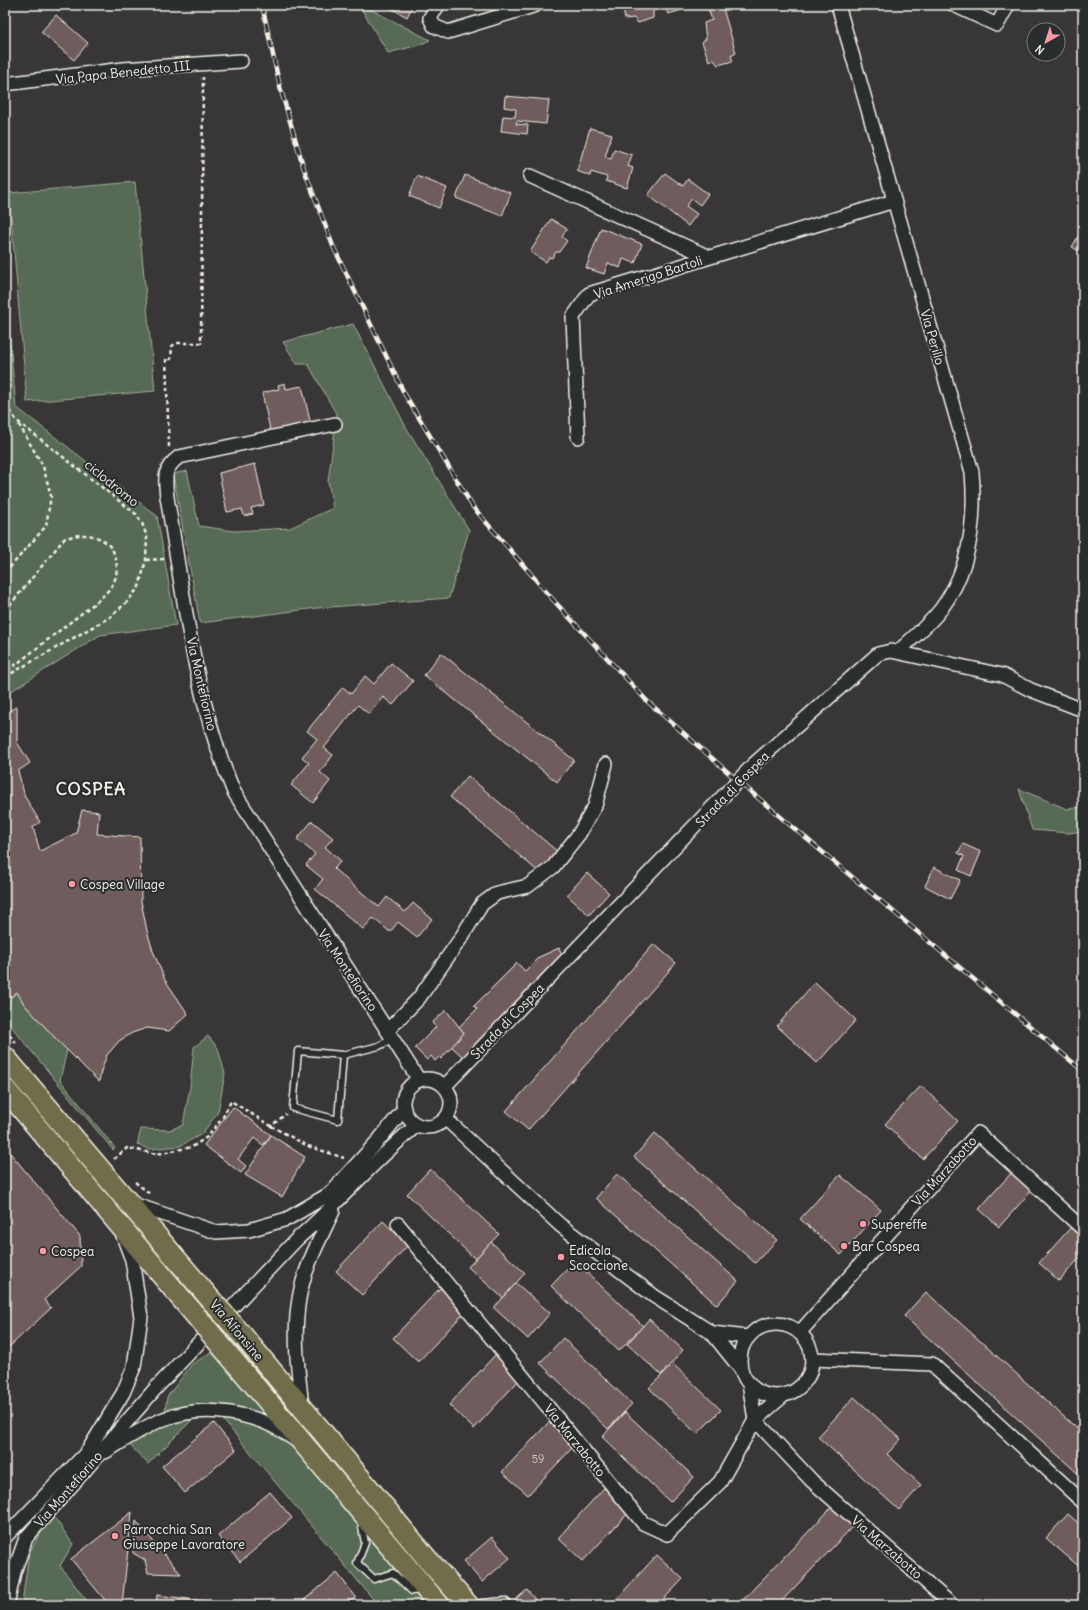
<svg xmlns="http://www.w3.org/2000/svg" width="1088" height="1610" font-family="Delius,sans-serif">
  <rect width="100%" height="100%" fill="#383637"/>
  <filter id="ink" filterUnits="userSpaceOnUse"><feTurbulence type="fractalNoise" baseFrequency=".025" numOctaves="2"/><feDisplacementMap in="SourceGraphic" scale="8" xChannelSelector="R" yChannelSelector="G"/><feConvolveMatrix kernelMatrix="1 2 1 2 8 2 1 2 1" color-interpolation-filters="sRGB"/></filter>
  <g filter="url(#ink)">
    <g fill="#566a54" stroke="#a5ae9e">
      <polygon points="359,5 366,5 366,7 430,40 419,45 388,53"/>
      <polygon points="135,182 155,391 27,402 9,193"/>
      <polygon points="5,288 16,407 157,516 176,625 100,635 5,695"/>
      <polygon points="353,324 406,427 469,530 449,598 317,608 200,623 173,474 187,471 199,526 234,531 290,528 333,508 328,481 337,415 308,364 297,364 283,342"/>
      <polygon points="1019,789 1067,809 1083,807 1083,831 1069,833 1032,830"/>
      <polygon points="17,992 24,1004 67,1050 60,1080 115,1148 113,1150 5,1019 11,997"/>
      <polygon points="208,1036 218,1048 225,1074 218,1112 202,1134 180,1146 150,1149 137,1145 141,1129 169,1130 183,1125 190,1087 194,1047"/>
      <polygon points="213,1351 230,1372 431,1605 378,1605 209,1403 148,1464 121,1436 134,1427 165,1411 167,1397 192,1364"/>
      <polygon points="52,1514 73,1544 60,1566 90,1605 23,1605 23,1595 29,1553"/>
    </g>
    <g fill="#6f5c5b" stroke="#f4f1e8">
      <polygon points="58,5 82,5 82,6 59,10"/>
      <polygon points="385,5 413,5 407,17"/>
      <polygon points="622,5 661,5 662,8 653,11 653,18 638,23 634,18 625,19"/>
      <polygon points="664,5 697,5 697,6 668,14"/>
      <polygon points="718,5 722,5 736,53 731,56 733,61 718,65 714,60 709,61 702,42 706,39 704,23 712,20 708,8"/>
      <polygon points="56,15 88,43 74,60 41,32"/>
      <polygon points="505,96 549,100 546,124 517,121 516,124 528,125 527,134 501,131 503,116 515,117 516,109 504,107"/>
      <polygon points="590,128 612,134 605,157 611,159 614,149 632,155 628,166 633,168 627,188 606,181 607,177 591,172 590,176 577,171"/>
      <polygon points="665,173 683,186 688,179 708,194 700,205 692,199 686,206 697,214 688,226 648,195"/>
      <polygon points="465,175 511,193 502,216 456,198"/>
      <polygon points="417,176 447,188 439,208 409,196"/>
      <polygon points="551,219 567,229 562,237 567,241 559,252 556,252 552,258 549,257 546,262 530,252"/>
      <polygon points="601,228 642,244 635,263 623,259 620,268 608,263 604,274 586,268"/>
      <polygon points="1083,228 1083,253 1072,247"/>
      <polygon points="285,383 286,389 302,386 311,425 271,434 262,393 279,389 278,385"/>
      <polygon points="255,464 264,505 251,508 253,514 244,516 242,509 227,512 219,473"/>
      <polygon points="441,653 574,760 557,782 424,675"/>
      <polygon points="391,663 413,681 393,705 383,697 369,714 358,705 324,748 333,755 320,772 330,781 313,803 291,785 309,763 302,757 317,739 307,731 343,687 351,694 365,676 374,684"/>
      <polygon points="17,706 17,742 30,763 18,771 25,797 40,822 33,827 40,851 76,833 82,810 99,812 97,834 140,837 141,901 147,931 153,951 165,980 188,1014 169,1031 147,1028 132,1033 119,1041 107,1055 101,1071 99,1082 57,1040 24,1004 17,992 11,997 5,988 5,714"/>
      <polygon points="468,776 558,852 540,873 450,797"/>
      <polygon points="312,821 333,838 325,847 341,861 334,869 379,907 387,897 405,912 413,903 432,919 417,937 398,922 390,932 373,918 363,929 315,889 323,879 306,865 315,854 297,839"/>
      <polygon points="963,844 981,852 971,876 958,870 964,856 958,853"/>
      <polygon points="934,867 960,880 950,899 925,886"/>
      <polygon points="587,873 609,893 589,915 567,895"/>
      <polygon points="654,944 676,963 528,1130 506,1111"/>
      <polygon points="559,948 563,957 463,1057 451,1046 464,1033 459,1027 477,1009 474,1006 517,963 525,971 539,957"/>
      <polygon points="815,982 856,1020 817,1063 777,1026"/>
      <polygon points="446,1010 464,1033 441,1059 439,1057 435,1061 431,1056 427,1060 415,1048 436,1027 432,1023"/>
      <polygon points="921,1086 958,1121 923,1159 885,1124"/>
      <polygon points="233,1107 271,1135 263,1145 254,1138 238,1159 246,1166 241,1173 204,1145"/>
      <polygon points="655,1133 777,1240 755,1263 634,1157"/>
      <polygon points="271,1135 305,1157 282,1197 245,1175"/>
      <polygon points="5,1147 80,1236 81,1266 44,1300 51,1308 8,1348 5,1345"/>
      <polygon points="430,1169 499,1234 475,1259 407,1194"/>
      <polygon points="1013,1171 1033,1189 999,1227 979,1209"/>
      <polygon points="617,1174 738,1281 717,1305 596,1198"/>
      <polygon points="840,1175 881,1210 841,1255 800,1219"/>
      <polygon points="383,1221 408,1245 362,1295 336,1271"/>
      <polygon points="1073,1225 1083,1235 1083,1254 1059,1281 1039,1263"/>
      <polygon points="491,1242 525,1273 503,1298 468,1267"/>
      <polygon points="575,1261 643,1326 619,1351 551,1286"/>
      <polygon points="516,1283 550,1313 528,1339 494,1308"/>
      <polygon points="440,1288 465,1312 418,1362 393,1338"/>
      <polygon points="926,1292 1083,1434 1083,1478 904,1316"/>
      <polygon points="649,1319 683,1350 661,1375 627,1344"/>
      <polygon points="563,1338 632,1404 608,1429 540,1363"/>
      <polygon points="495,1355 520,1379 474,1429 449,1405"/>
      <polygon points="673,1364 721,1410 697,1434 649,1388"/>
      <polygon points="854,1397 901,1439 887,1454 921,1485 899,1510 818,1437"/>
      <polygon points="625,1412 694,1477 670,1502 602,1437"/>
      <polygon points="549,1422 574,1446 528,1495 502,1472"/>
      <polygon points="214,1423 236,1450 185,1493 162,1466"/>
      <polygon points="604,1488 629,1512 583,1561 558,1538"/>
      <polygon points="270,1492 292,1518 240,1562 218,1536"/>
      <polygon points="833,1506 853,1526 778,1605 738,1605"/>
      <polygon points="132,1512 122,1605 109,1605 71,1559"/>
      <polygon points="1068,1514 1083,1527 1083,1570 1046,1538"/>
      <polygon points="136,1521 181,1574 148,1573 145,1560 133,1553"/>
      <polygon points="492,1537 510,1558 482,1582 464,1561"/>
      <polygon points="657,1555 683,1579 658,1605 611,1605"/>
      <polygon points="337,1573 356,1597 346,1605 298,1605"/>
      <polygon points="1083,1575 1083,1585 1078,1581"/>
      <polygon points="527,1590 540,1605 509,1605"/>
      <polygon points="157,1595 204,1601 203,1605 156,1605"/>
    </g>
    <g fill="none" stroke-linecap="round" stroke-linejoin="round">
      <defs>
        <g id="lane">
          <polyline points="343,1055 338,1120 293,1108 298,1051 343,1055 379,1046 394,1038"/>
          <polyline points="361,1522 365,1543 357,1563 374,1579 393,1573 412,1591 420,1590"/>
          <polyline points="470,1604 505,1601 509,1605"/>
        </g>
        <g id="street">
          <polyline points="438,5 430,18 434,26 448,32 536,5"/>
          <path d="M838,5L972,472C976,520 971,569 941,609C929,625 912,638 898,652"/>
          <polyline points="954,5 997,25 1008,5"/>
          <polyline points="5,84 123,69 241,61"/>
          <polyline points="530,176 709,257"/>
          <path d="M335,424L179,457C163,468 165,479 167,497C184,596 194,699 234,792L419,1080"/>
          <polyline points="578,437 573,317 589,294 894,201"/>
          <polyline points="388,1030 419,998 461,938 482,904 497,893 528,886 553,867 579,834 595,806 606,764"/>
          <circle cx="427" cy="1103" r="24"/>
          <polyline points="445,1086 754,764 878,654 891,651 1002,675 1031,690 1083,710"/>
          <polyline points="446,1119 560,1225 654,1296 712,1333 740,1368"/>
          <polyline points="326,1198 378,1141 404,1109"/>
          <polyline points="130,1203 216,1232 249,1230 287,1219 331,1193"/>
          <polyline points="398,1224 643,1523 667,1534 720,1482 755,1420 784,1395"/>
          <circle cx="776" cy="1360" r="36"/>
          <polyline points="800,1332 978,1133 1083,1229"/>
          <polyline points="712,1333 747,1337"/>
          <polyline points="812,1359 932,1364 1083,1502"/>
          <polyline points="749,1383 755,1420 812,1481 952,1605"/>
          <path d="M302,1406C298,1371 293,1334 299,1299C304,1268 320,1239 333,1211"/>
          <path d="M105,1452C123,1441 142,1428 161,1420C204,1403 258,1412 294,1439"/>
          <polyline points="86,1454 123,1393 134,1367 141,1317 132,1260 123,1236"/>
          <polyline points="5,1537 92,1447"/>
          <path d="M7,1605L14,1572L26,1538L156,1388L297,1239C339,1203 374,1160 417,1125"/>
        </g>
        <g id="primary">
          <polyline points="5,1057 212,1301"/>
          <polyline points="5,1089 196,1316"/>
          <polyline points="243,1336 429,1561 468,1605"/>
          <polyline points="223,1348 439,1605"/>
        </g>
      </defs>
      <use href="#lane" stroke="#f4f1e8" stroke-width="9"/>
      <use href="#street" stroke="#f4f1e8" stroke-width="16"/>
      <use href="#primary" stroke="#f4f1e8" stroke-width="23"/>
      <g stroke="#f4f1e8" stroke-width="2.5" stroke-dasharray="4 3" stroke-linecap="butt">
        <polyline points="5,405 17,421 136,514 142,523 147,537 146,560 139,587 127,602 110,617 5,677"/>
        <polyline points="169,447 166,359 171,359 172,346 177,343 201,343 203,77"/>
        <polyline points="146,560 164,559"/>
        <polyline points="5,573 46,526 51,496 43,466 18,423"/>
        <path d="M5,611L64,539C92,527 122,542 116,576C114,585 106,593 100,599L5,673"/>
        <polyline points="5,1029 16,1043"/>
        <polyline points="271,1126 308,1146 344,1158"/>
        <polyline points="114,1159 127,1148 157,1154 192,1147 207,1137 223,1117 231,1101 271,1126 286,1114"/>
        <polyline points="135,1182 150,1194"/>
      </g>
      <use href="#lane" stroke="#2a2d2e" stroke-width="6"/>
      <use href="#street" stroke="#2a2d2e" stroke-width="13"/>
      <use href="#primary" stroke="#716d4b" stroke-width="20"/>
      <defs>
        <polyline id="rail" points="262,5 280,87 304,169 333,246 404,393 473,507 555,602 647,701 738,781 1083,1071"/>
      </defs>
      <use href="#rail" stroke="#f4f1e8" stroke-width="4.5"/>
      <use href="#rail" stroke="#2a2d2e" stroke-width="3" stroke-dasharray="9" stroke-linecap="butt"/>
      <defs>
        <g id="primary-bridge">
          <polyline points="212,1301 243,1336"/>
          <polyline points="196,1316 223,1348"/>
        </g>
      </defs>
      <use href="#primary-bridge" stroke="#f4f1e8" stroke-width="23" stroke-linecap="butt"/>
      <use href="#primary-bridge" stroke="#716d4b" stroke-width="20"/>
    </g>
  </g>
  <g fill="#ff9aa2" stroke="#2a2d2e" stroke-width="1.5">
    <circle cx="72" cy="884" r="4"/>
    <circle cx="863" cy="1224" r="4"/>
    <circle cx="844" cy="1246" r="4"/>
    <circle cx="43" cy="1251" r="4"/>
    <circle cx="561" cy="1257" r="4"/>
    <circle cx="115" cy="1536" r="4"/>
  </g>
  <g text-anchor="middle" stroke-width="4" stroke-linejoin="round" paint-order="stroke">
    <g font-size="11" fill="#d3ccc5">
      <text x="538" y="1463">59</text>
    </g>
    <g font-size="13" fill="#f4f1e8" stroke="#2a2d2e">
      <text transform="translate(123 72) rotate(-6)" y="5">Via Papa Benedetto III</text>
      <text transform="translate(648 277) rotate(-18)" y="5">Via Amerigo Bartoli</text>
      <text transform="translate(933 337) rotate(74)" y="5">Via Perillo</text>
      <text transform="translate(112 483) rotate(39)" y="5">ciclodromo</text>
      <text transform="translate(202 684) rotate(77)" y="5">Via Montefiorino</text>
      <text transform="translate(732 789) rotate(-46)" y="5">Strada di Cospea</text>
      <text transform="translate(348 970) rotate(56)" y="5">Via Montefiorino</text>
      <text transform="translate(507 1021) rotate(-46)" y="5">Strada di Cospea</text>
      <text transform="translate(944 1171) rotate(-48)" y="5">Via Marzabotto</text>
      <text transform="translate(237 1330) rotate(50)" y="5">Via Alfonsine</text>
      <text transform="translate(575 1440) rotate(51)" y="5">Via Marzabotto</text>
      <text transform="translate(68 1489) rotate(-49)" y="5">Via Montefiorino</text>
      <text transform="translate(887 1547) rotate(41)" y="5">Via Marzabotto</text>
    </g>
    <g font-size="13" fill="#f4f1e8" stroke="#2a2d2e" text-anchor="start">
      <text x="80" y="889">Cospea Village</text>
      <text x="871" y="1229">Supereffe</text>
      <text x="852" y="1251">Bar Cospea</text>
      <text x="569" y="1255">Edicola<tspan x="569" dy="15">Scoccione</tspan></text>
      <text x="51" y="1256">Cospea</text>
      <text x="123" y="1534">Parrocchia San<tspan x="123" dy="15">Giuseppe Lavoratore</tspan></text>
    </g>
    <g font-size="17" font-weight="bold" letter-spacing="1" fill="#f4f1e8" stroke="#2a2d2e">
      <text x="91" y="795">COSPEA</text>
    </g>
  </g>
  <rect width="1088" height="1610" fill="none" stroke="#2a2d2e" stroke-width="20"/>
  <rect x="10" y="10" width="1068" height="1590" fill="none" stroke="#f4f1e8" stroke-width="1.5" filter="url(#ink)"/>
  <g transform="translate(1046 42) rotate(219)"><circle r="19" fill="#2a2d2e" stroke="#7b7b78"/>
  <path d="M0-3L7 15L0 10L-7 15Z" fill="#ff9aa2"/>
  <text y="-6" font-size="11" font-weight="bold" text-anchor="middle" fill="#f4f1e8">N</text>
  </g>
</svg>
